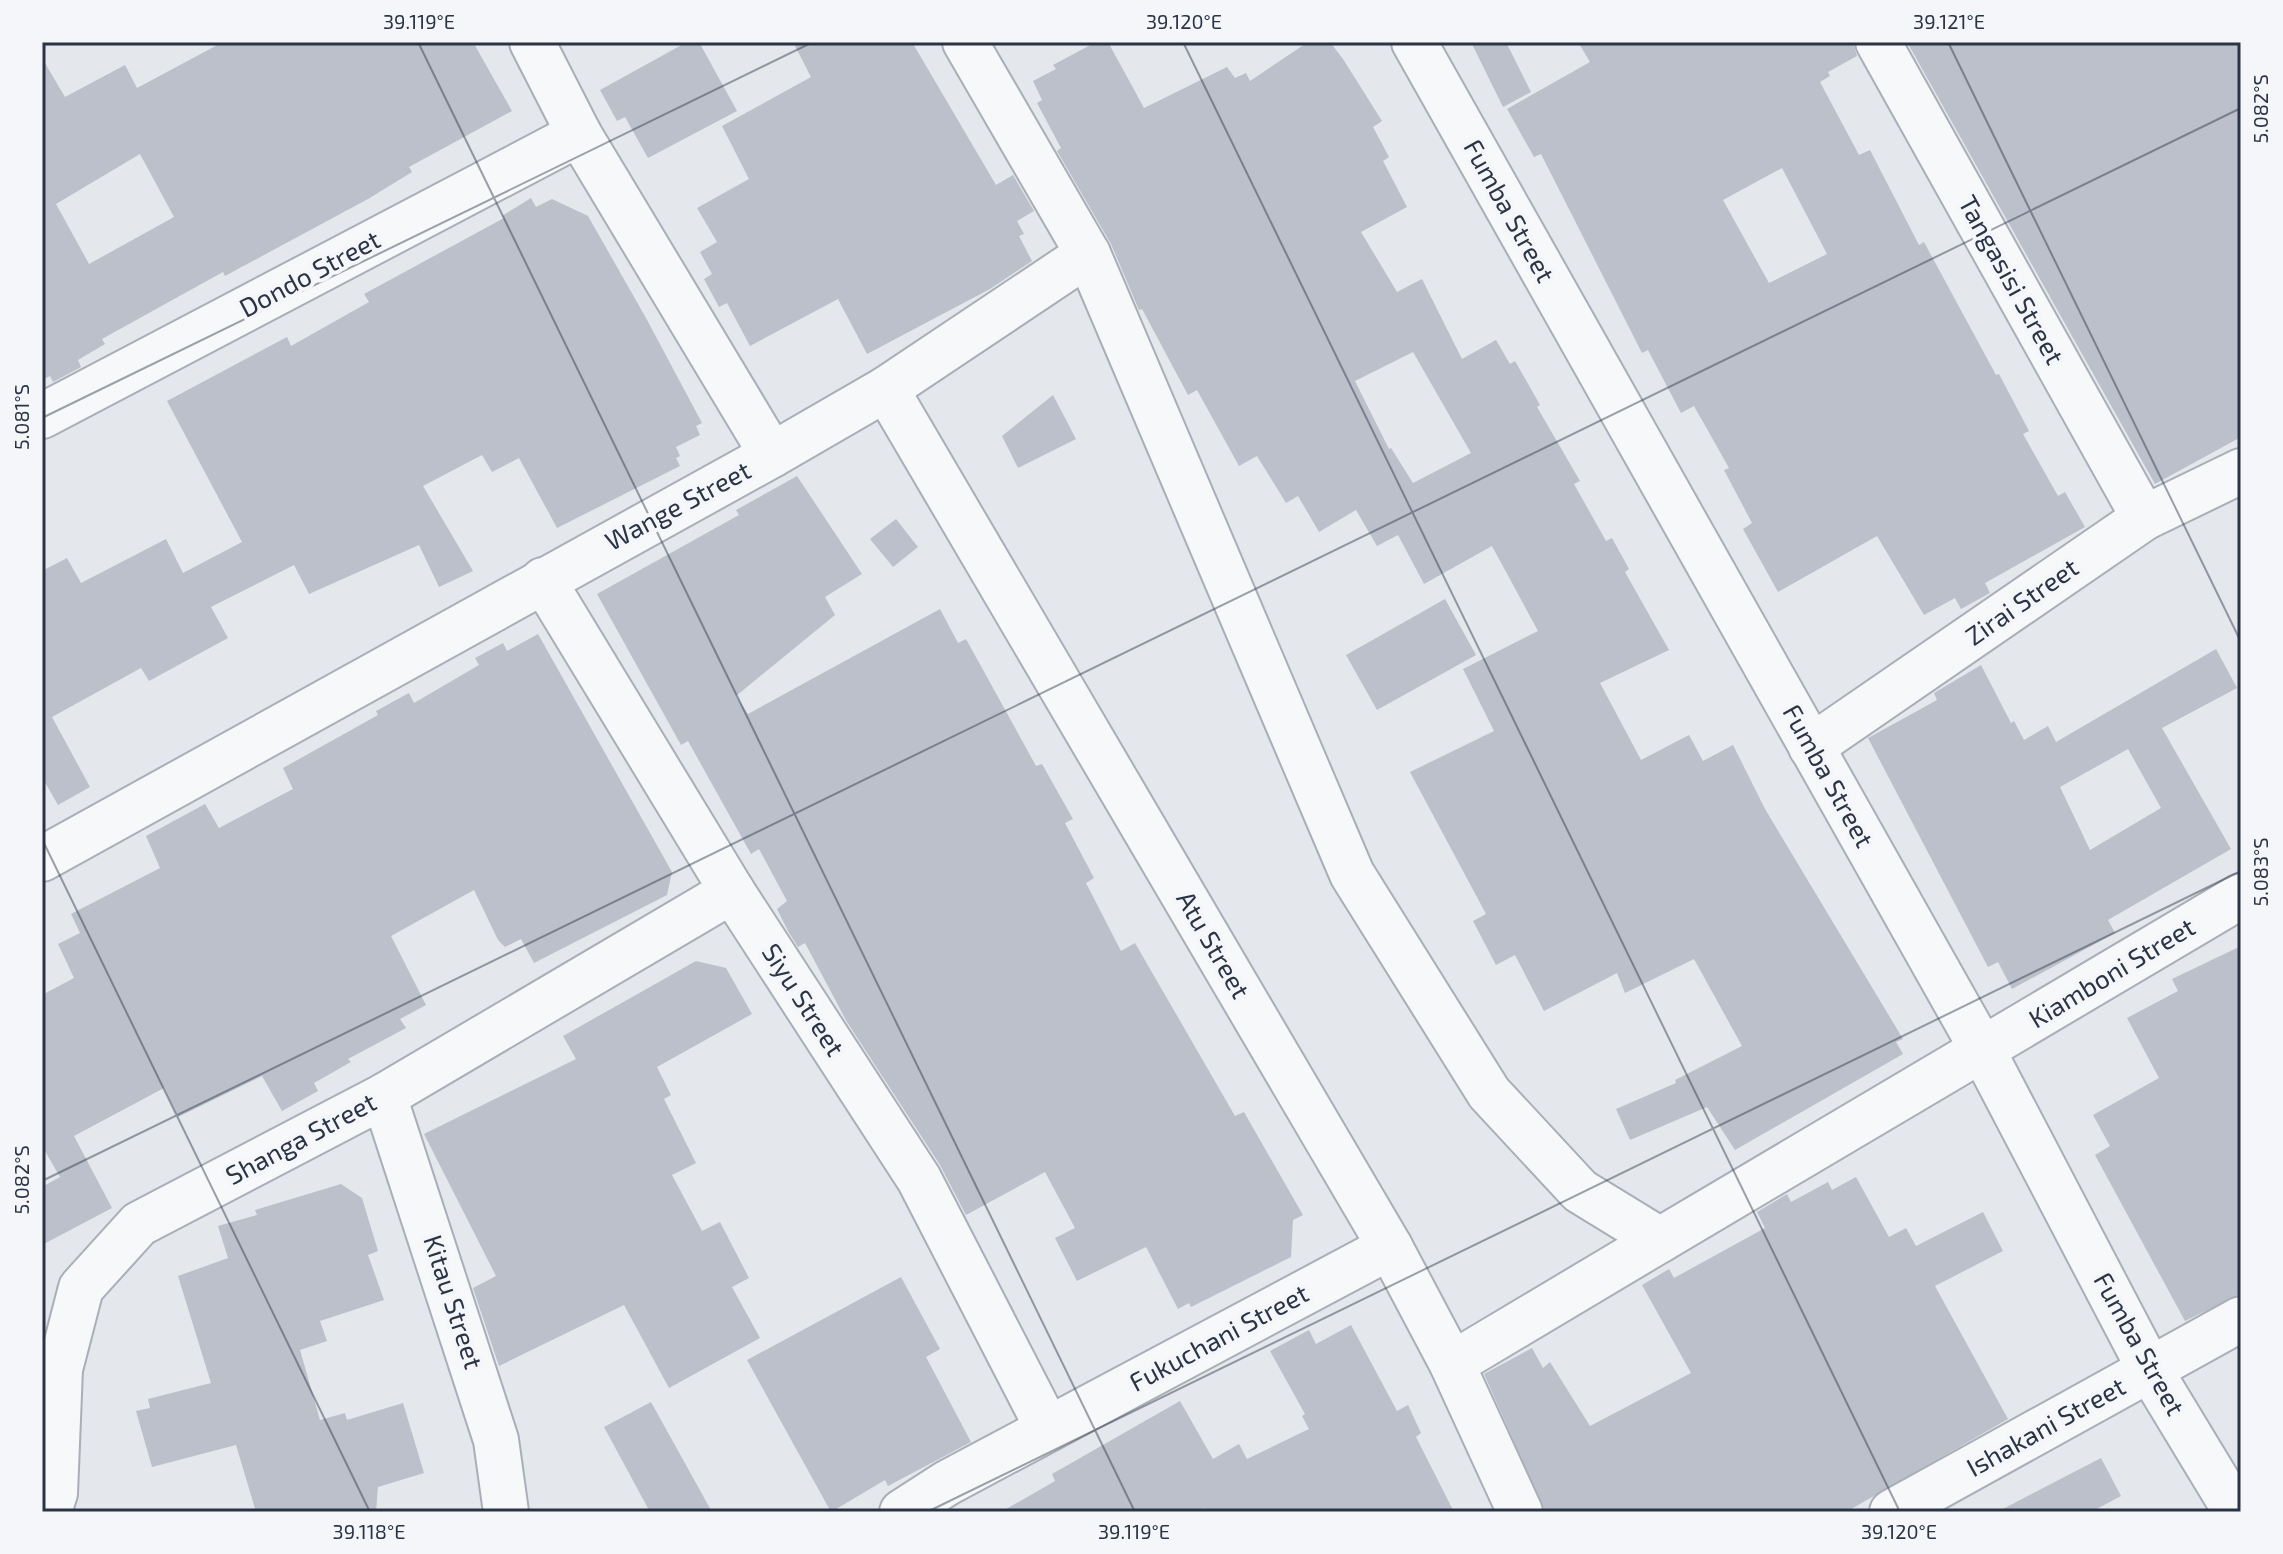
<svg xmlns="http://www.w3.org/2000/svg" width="2283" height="1554" font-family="'Exo 2',sans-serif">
  <rect width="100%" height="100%" fill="#e4e7ec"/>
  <g fill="#bbc0ca" fill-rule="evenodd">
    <path d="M223,42H473L512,111L409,167L412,172L368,199L225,276L223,272L102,339L105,344L78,360L81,367L53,382L50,376L42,380V58L65,97L125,65L137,88ZM140,154L174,217L89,264L56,204Z"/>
    <polygon points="687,42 699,42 737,111 648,158 625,117 617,121 600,90"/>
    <polygon points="793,42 912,42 996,185 1013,175 1034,211 1017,221 1024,234 1019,236 1032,261 990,289 867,354 838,299 750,346 727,303 719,307 704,279 712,274 700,252 717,242 697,208 749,179 722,126 811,77"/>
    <path d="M1096,42H1108L1144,108L1227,67L1235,78L1246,73L1250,81L1308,42H1330L1343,59L1382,121L1373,127L1389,157L1383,161L1407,207L1361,232L1397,292L1422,279L1462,359L1496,340L1510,364L1515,361L1540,405L1537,407L1580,481L1574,484L1606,541L1612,538L1629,569L1625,572L1669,650L1600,683L1641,760L1689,735L1703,761L1733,745L1765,809L1903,1039L1896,1042L1903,1054L1735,1150L1707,1107L1630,1140L1616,1109L1676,1083L1675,1080L1742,1046L1694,959L1625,993L1617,973L1544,1011L1515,955L1496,965L1473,921L1486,914L1410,772L1494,731L1463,669L1538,631L1492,546L1424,584L1398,535L1377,546L1356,510L1319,532L1298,496L1286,503L1257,456L1239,466L1197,390L1188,395L1142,309L1139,310L1111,244L1057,151L1061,148L1037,103L1042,100L1033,81L1056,69L1053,65ZM1413,352L1471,453L1413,483L1391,448L1389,449L1355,381Z"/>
    <polygon points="1471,42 1506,42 1531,92 1503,107"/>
    <path d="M1578,42H1853L1857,56L1828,72L1830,76L1820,82L1859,155L1870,150L1919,245L1924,242L1996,375L1999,374L2029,431L2023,434L2058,496L2065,492L2085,527L1985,583L1990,593L1961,609L1955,598L1924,615L1877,536L1778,592L1743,529L1752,523L1724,470L1729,468L1694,406L1681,413L1648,350L1642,353L1541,154L1534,157L1507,109L1590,62ZM1782,168L1827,254L1769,283L1723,200Z"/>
    <polygon points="1907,42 2241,42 2241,437 2155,484"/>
    <polygon points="531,198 536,207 552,199 588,216 646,318 702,423 696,426 700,435 676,447 680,456 676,458 680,466 557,528 519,458 492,472 482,455 423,486 473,571 439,587 419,545 309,594 294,565 211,607 228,638 149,681 141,668 52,717 90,787 58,805 42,777 42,571 67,558 81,583 166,539 183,573 242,542 167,401 287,337 291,346 369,302 364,294 504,218 502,216"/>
    <polygon points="1053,395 1076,439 1018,468 1002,436"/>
    <polygon points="797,476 862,574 825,597 835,615 736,696 748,714 940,609 958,643 966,639 1036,766 1042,764 1073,819 1065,823 1094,878 1086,883 1121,951 1135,943 1235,1116 1244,1112 1303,1215 1293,1220 1291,1257 1191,1307 1189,1303 1178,1309 1146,1247 1077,1281 1055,1238 1075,1228 1045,1172 966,1215 940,1165 847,1022 805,943 798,947 788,931 777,909 787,901 759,849 751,854 688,741 681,745 597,594 739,515 736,510"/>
    <polygon points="896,519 918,547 893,567 870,539"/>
    <polygon points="1445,599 1476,655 1377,710 1346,655"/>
    <polygon points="538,634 672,872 667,895 534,963 521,939 505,947 498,940 474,890 391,936 426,1005 400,1019 406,1028 348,1059 351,1062 314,1083 318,1091 282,1111 262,1076 178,1117 164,1088 74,1136 112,1208 42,1245 42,1187 60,1177 45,1151 42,1153 42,995 74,978 58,944 80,933 71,914 160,868 146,836 205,804 219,828 293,789 283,768 378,715 376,711 409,693 414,703 479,665 475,658 503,643 507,651"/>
    <path d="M2216,649L2237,688L2162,728L2231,849L2108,920L2115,933L2012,989L1998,962L1988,967L1868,738L1937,700L1934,693L1981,665L2011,723L2014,721L2024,740L2048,726L2056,742ZM2128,749L2161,808L2090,850L2060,787Z"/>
    <polygon points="2241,946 2241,1294 2185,1321 2095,1155 2110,1146 2093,1115 2159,1078 2127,1018 2178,991 2172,979"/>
    <polygon points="696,961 726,968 752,1014 657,1067 671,1095 664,1099 696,1163 672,1175 702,1231 720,1222 749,1278 732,1287 760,1338 669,1388 624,1305 499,1366 473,1288 496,1276 424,1134 576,1059 563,1036"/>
    <polygon points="1856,1177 1889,1237 1906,1228 1916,1246 1983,1212 2003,1251 1935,1286 2008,1419 1846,1512 1545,1512 1484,1374 1532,1348 1543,1368 1550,1362 1590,1426 1691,1373 1642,1285 1669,1269 1674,1278 1765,1228 1757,1212 1787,1194 1791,1202 1828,1182 1832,1190"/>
    <polygon points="341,1184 362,1198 378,1251 368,1255 384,1300 320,1321 327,1341 300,1350 320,1420 345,1413 347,1420 403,1403 424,1473 378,1487 376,1512 256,1512 236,1445 152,1467 136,1411 150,1408 148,1399 211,1383 178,1276 228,1258 218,1226 257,1215 255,1210"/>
    <polygon points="901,1277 940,1349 926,1357 971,1442 888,1486 885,1480 831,1512 747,1360"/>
    <polygon points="1351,1325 1397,1411 1408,1405 1421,1433 1416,1437 1454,1512 1207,1512 1204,1508 1196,1512 1001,1512 1055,1481 1052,1474 1180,1401 1213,1459 1239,1444 1247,1459 1309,1429 1302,1416 1305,1414 1270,1351 1309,1330 1316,1344"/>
    <polygon points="651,1402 712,1512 650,1512 604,1427"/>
    <polygon points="2101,1458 2121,1496 2091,1512 1997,1512"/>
  </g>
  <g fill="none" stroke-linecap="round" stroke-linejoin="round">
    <defs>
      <g id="street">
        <polyline points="532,42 579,134 772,455"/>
        <polyline points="1414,42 1982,1049 2150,1370 2236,1512"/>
        <polyline points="1878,42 2144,518"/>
        <polyline points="1088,254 1352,874 1489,1093 1580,1191 1660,1240 2241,896"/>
        <polyline points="886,389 1390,1247 1452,1364 1520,1512"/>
        <polyline points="42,416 579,134"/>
        <polyline points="543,580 732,891 919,1179 1048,1429"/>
        <polyline points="1811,747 2144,518 2241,471"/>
        <polyline points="42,859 772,455 886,389 1088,254 965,42"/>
        <polyline points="384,1096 496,1440 506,1512"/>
        <polyline points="1452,1364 1660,1240"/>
        <polyline points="49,1512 55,1493 60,1369 81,1288 139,1224 384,1096 732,891"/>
        <polyline points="902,1512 947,1483 1390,1247"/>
        <polyline points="1892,1512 2241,1319"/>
      </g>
    </defs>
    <use href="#street" stroke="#a9aeb7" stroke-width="48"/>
    <use href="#street" stroke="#f7f8fa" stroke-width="44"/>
  </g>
  <path fill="none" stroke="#2b3445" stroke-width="2" stroke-opacity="0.45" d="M418,42L1135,1512M1183,42L1900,1512M1948,42L2241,642M42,418L813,42M42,839L370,1512M42,1181L2241,108M927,1512L2241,871"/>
  <g text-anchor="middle" stroke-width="8" stroke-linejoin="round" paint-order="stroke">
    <g font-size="26" fill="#2b3445" stroke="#f4f6f9">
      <text transform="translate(1509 211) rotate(61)" y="9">Fumba Street</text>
      <text transform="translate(310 274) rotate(-28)" y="9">Dondo Street</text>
      <text transform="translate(2011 280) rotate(61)" y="9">Tangasisi Street</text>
      <text transform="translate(678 506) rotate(-28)" y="9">Wange Street</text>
      <text transform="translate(2022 602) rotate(-35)" y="9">Zirai Street</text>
      <text transform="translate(1828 776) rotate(61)" y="9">Fumba Street</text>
      <text transform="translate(1213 945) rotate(60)" y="9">Atu Street</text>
      <text transform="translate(2112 973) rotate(-31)" y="9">Kiamboni Street</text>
      <text transform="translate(803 1000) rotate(57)" y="9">Siyu Street</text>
      <text transform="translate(301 1139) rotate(-28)" y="9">Shanga Street</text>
      <text transform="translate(453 1302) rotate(72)" y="9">Kitau Street</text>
      <text transform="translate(1219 1338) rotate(-28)" y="9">Fukuchani Street</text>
      <text transform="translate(2139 1344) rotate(61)" y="9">Fumba Street</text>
      <text transform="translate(2046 1427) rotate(-29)" y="9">Ishakani Street</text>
    </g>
  </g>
  <rect width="2283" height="1554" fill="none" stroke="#f4f6f9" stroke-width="88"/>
  <rect x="44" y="44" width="2195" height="1466" fill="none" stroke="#2b3445" stroke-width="3"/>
  <g font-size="20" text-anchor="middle" fill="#2b3445">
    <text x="419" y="29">39.119°E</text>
    <text x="1184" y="29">39.120°E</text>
    <text x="1949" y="29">39.121°E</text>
    <text transform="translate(2261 109) rotate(-90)" y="7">5.082°S</text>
    <text transform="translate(22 417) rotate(-90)" y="7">5.081°S</text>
    <text transform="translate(2261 872) rotate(-90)" y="7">5.083°S</text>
    <text transform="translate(22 1180) rotate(-90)" y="7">5.082°S</text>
    <text x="369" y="1539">39.118°E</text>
    <text x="1134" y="1539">39.119°E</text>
    <text x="1899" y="1539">39.120°E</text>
  </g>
</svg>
